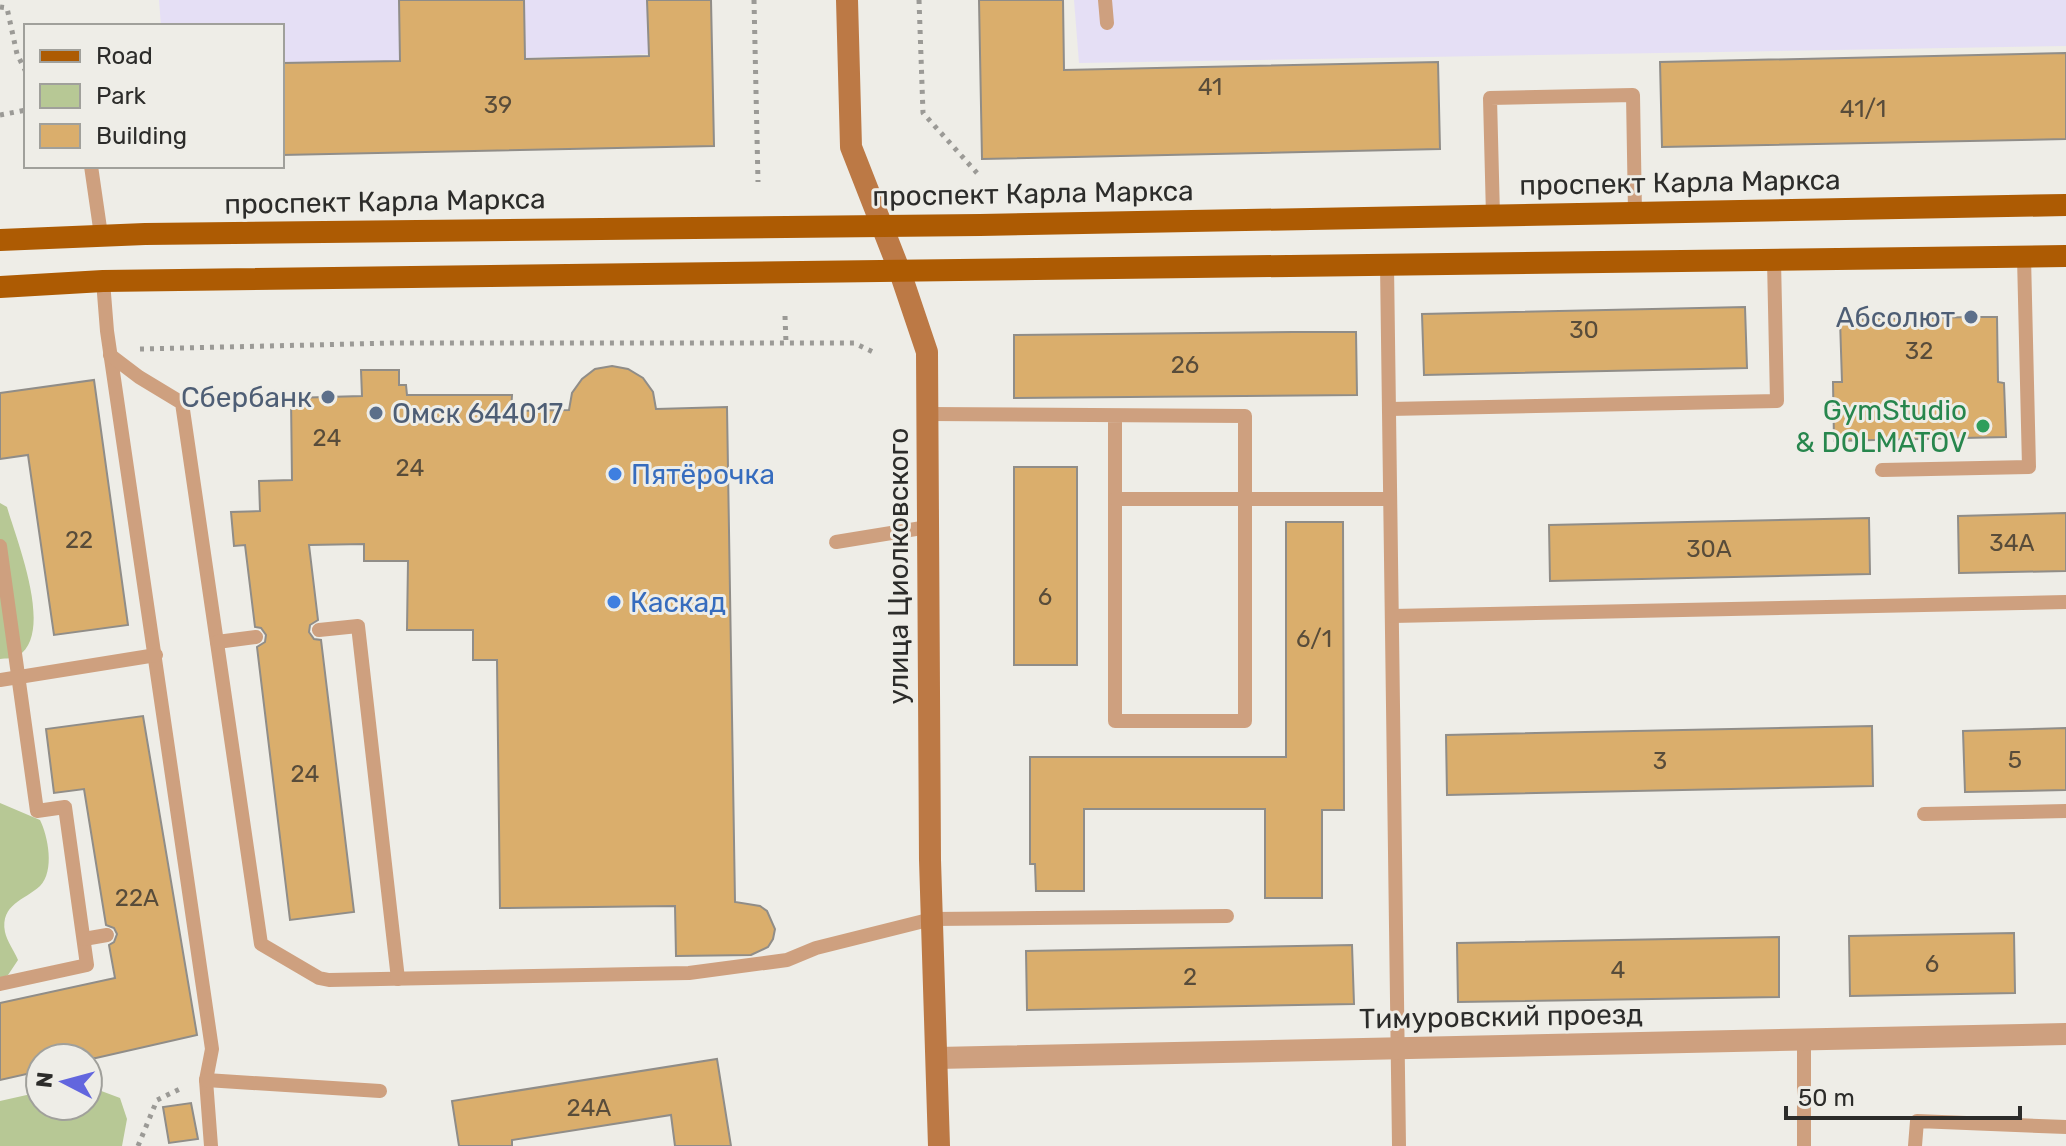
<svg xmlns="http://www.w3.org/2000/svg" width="2066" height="1146" font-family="Rubik,sans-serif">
  <rect width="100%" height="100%" fill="#eeede7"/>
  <g fill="#e5dff5">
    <polygon points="159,0 648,0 649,54 282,66 282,26 161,26"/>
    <polygon points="1074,0 2066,0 2066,46 1079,63"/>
  </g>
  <g fill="#b7c895">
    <path d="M0,503L7,507C16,539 55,633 18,656C13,659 6,658 0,659Z"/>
    <path d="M0,803L40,820C48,836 55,871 40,886C25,900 0,904 5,932C7,941 14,951 18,960L8,975L0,979Z"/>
    <polygon points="88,1086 120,1098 127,1119 122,1146 0,1146 0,1101 40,1092 40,1106 88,1106"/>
  </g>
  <g fill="#daae6c" stroke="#908d88" stroke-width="2">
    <polygon points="399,0 524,0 525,59 649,56 647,0 711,0 714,146 282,155 282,63 400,61"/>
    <polygon points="979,0 1063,0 1064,70 1438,62 1440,149 982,159"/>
    <polygon points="2066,53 2066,139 1662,147 1660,62"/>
    <polygon points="1745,307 1747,368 1424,375 1422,314"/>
    <polygon points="1971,317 1997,317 1998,382 2004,383 2006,437 1834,441 1833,382 1842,382 1840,320"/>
    <polygon points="1293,332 1356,332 1357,395 1014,398 1014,335"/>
    <polygon points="612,366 628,369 643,378 653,392 656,409 727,407 735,902 760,906 767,911 775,929 773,939 768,947 751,955 676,956 675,906 500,908 497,660 473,660 473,630 407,630 408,561 364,561 364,544 309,545 318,620 310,625 309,632 314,639 321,640 354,912 290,920 257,647 265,642 266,635 261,628 255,627 245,545 234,546 231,512 260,511 259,481 292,480 291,398 362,396 361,370 399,370 399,385 406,385 407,395 512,395 511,411 569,410 572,393 582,379 595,369"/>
    <polygon points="94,380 128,625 54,635 28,455 0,459 0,393"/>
    <rect x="1014" y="467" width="63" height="198"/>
    <polygon points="2066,513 2066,571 1959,573 1958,516"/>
    <polygon points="1869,518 1870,574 1550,581 1549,525"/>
    <polygon points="1286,522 1343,522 1344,810 1322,810 1322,898 1265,898 1265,809 1084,809 1084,891 1036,891 1035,864 1030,864 1030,757 1286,757"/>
    <polygon points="143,716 197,1035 96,1058 40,1058 40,1071 0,1080 0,1003 115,978 109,945 114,942 117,934 114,928 106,925 84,789 54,793 46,729"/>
    <polygon points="1872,726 1873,786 1447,795 1446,735"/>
    <polygon points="2066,728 2066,790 1965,792 1963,731"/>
    <polygon points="2014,933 2015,993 1850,996 1849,936"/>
    <polygon points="1779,937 1779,997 1458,1002 1457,943"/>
    <polygon points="1352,945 1354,1004 1027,1010 1026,951"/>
    <polygon points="717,1059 731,1146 675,1146 671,1115 512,1140 512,1146 459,1146 452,1101"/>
    <polygon points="191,1103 198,1139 169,1143 163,1107"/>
  </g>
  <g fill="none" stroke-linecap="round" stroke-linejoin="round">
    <g stroke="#9b9a96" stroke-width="5" stroke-dasharray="4 6" stroke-linecap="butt">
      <polyline points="754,0 758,182"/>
      <polyline points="919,0 923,113 977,173"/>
      <polyline points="0,7 7,8 17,54 26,72"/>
      <polyline points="0,115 26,110"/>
      <polyline points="785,316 786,343"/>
      <polyline points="140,349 394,343 854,343 873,352"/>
      <polyline points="138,1146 157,1100 184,1087"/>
    </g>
    <g stroke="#cea07f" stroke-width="14">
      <polyline points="1105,0 1107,23"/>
      <polyline points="91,166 101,235"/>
      <polyline points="1493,216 1490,98 1633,95 1635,213"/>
      <polyline points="1387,265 1399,1146"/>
      <polyline points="103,281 107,331 212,1049 206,1080 211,1146"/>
      <polyline points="110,355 139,377 182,403 261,944 319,978 329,980 689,973 787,960 816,948 932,919 1227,916"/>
      <polyline points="1389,409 1777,401 1774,260"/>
      <polyline points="928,414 1245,416 1245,721 1115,721 1115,416"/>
      <polyline points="1882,470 2029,467 2024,257"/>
      <polyline points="1115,499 1390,499"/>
      <polyline points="836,542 928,527"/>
      <polyline points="0,546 37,811 65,807 87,965 0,984"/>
      <polyline points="1392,616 2066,602"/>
      <polyline points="319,630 358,626 398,979"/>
      <polyline points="217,642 256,637"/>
      <polyline points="0,680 156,655"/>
      <polyline points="1924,814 2066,811"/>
      <polyline points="84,939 107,935"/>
      <polyline points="1804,1040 1804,1146"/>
      <polyline points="206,1080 380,1091"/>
      <polyline points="1915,1146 1917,1121 2066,1127"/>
    </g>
    <polyline stroke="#cea07f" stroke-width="22" points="937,1058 2066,1034"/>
    <polyline stroke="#bc7945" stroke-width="22" points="847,0 851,147 900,272 927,352 930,860 939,1146"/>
    <g stroke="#ad5b03" stroke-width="22">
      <polyline points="0,240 145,234 980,225 2066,205"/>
      <polyline points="0,287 103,281 2066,256"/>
    </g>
  </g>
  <g fill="#5c6f8a" stroke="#eeede7" stroke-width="3">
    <circle cx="1971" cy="317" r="8"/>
    <circle cx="328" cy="397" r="8"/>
    <circle cx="376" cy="413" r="8"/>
  </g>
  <circle fill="#2e9e5b" stroke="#eeede7" stroke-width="3" cx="1983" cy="426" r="8"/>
  <g fill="#3f7fe0" stroke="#eeede7" stroke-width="3">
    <circle cx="615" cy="474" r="8"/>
    <circle cx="614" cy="602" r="8"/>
  </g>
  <g text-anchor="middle" stroke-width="6" stroke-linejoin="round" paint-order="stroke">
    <g font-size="24" fill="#584c3a">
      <text x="1210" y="95">41</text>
      <text x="498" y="113">39</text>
      <text x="1863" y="117">41/1</text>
      <text x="1584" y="338">30</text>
      <text x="1919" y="359">32</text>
      <text x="1185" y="373">26</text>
      <text x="327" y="446">24</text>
      <text x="410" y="476">24</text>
      <text x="79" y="548">22</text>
      <text x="2012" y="551">34А</text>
      <text x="1709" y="557">30А</text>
      <text x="1045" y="605">6</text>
      <text x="1314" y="647">6/1</text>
      <text x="2015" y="768">5</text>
      <text x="1660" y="769">3</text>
      <text x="305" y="782">24</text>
      <text x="137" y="906">22А</text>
      <text x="1932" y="972">6</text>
      <text x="1618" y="978">4</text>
      <text x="1190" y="985">2</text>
      <text x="589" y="1116">24А</text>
    </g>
    <g font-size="28" fill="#2c2c2a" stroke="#eeede7">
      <text transform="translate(1680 182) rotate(-1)" y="10">проспект Карла Маркса</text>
      <text transform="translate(1033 193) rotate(-1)" y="10">проспект Карла Маркса</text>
      <text transform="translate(385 201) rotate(-1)" y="10">проспект Карла Маркса</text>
      <text transform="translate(898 566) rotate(-90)" y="10">улица Циолковского</text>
      <text transform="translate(1501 1016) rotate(-1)" y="10">Тимуровский проезд</text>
    </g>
    <g font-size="28" fill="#4e5e75" stroke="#eeede7" text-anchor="end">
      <text x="1955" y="327">Абсолют</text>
      <text x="312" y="407">Сбербанк</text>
      <text x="392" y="423" text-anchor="start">Омск 644017</text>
    </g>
    <g font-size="28" fill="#27864d" stroke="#eeede7" text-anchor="end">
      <text x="1967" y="420">GymStudio<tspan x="1967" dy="32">&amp; DOLMATOV</tspan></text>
    </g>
    <g font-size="28" fill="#366cbe" stroke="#eeede7" text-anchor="start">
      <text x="631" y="484">Пятёрочка</text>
      <text x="630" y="612">Каскад</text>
    </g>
  </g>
  <rect x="24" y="24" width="260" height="144" fill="#eeede7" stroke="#a0a09b" stroke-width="2"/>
  <rect x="40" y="50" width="40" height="12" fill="#ad5b03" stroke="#a0a09b" stroke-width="2"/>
  <text x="96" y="64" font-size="24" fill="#2c2c2a">Road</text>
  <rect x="40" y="84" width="40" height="24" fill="#b7c895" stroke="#a0a09b" stroke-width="2"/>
  <text x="96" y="104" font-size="24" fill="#2c2c2a">Park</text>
  <rect x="40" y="124" width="40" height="24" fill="#daae6c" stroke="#a0a09b" stroke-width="2"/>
  <text x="96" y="144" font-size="24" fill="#2c2c2a">Building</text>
  <g transform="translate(64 1082) rotate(276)"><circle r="38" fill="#eeede7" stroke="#a0a09b" stroke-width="2"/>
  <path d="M0-6L14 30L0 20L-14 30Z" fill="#6266de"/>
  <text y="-12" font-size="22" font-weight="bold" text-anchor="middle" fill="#2c2c2a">N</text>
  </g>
  <path d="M1786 1106v12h234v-12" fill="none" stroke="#2c2c2a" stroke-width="4"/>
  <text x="1798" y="1106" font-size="24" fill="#2c2c2a" stroke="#eeede7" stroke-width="6" paint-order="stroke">50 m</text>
</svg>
